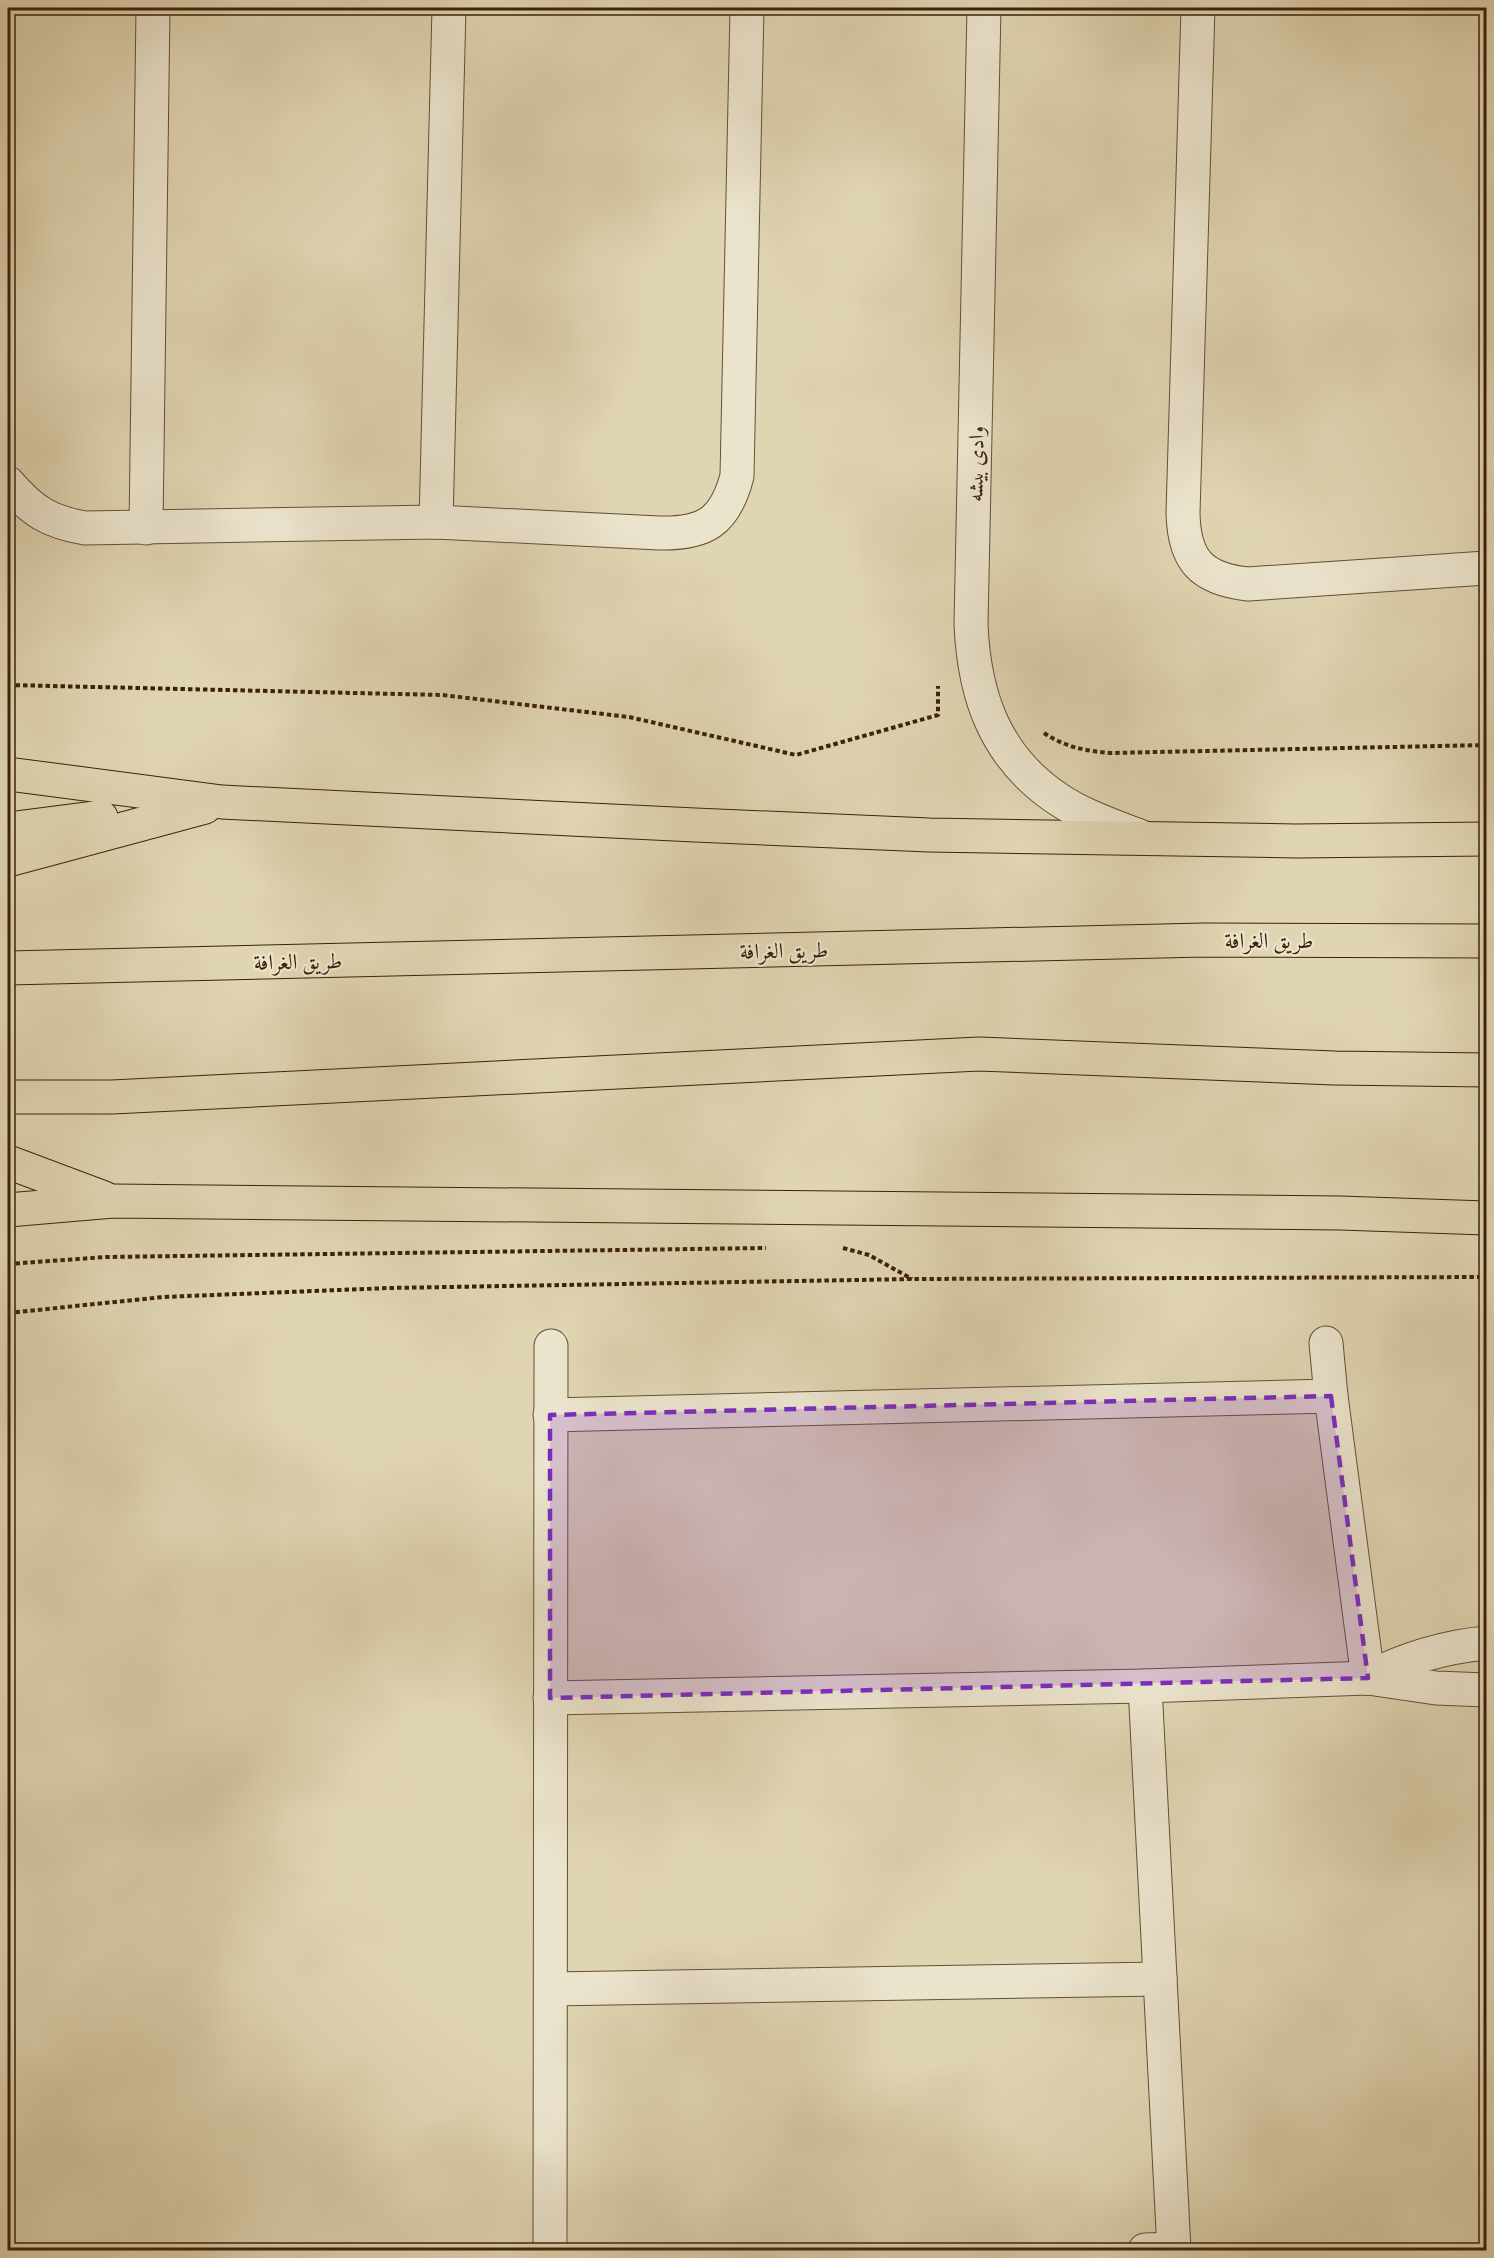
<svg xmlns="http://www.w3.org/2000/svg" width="1494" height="2258" font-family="'IM FELL English',Amiri,serif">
  <rect width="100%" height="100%" fill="#e0d5b2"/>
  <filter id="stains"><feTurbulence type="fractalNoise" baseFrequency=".00333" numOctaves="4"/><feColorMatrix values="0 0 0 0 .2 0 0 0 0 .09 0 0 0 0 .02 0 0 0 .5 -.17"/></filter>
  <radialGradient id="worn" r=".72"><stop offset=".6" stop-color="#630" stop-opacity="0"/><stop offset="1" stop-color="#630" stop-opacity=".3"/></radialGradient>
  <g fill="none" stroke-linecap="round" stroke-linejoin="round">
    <defs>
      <g id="street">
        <path d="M984,8L971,624C974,696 995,757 1058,799C1083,816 1114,826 1142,837"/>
        <path d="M1198,8L1183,513C1184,560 1201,579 1248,584L1486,568"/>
        <path d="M8,483C32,511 49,522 85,528L436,522L659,533C705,534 725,522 737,476L747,8"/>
        <polyline points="436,522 449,8"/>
        <polyline points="146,528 153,8"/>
        <polyline points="1326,1343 1331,1396 1368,1678"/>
        <polyline points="550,1415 1331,1396"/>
        <path d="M1368,1678C1407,1658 1443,1647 1486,1643"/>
        <polyline points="1145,1686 1174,2250"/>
        <polyline points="550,1698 1145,1686 1368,1678 1436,1688 1486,1690"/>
        <polyline points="551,1989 1160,1979"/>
        <polyline points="550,2250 551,1346"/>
        <polyline points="1145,2250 1174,2249"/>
      </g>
      <g id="highway">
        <polyline points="8,774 222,802 695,825 929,835 1296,841 1486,839"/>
        <polyline points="8,829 101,817"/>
        <polyline points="8,860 205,807"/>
        <polyline points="8,968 1203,940 1486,941"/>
        <polyline points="8,1097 112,1097 979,1054 1335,1068 1486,1070"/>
        <polyline points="8,1162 104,1198"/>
        <polyline points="8,1210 113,1201 1340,1213 1486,1218"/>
      </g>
    </defs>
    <use href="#street" stroke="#654e34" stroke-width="35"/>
    <use href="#highway" stroke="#3c210a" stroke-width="35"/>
    <g stroke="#3c210a" stroke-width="4" stroke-dasharray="4.5 3" stroke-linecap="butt">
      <polyline points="8,685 442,695 629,717 796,755 938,715 938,686"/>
      <path d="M1044,733C1065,747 1086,751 1110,753L1486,745"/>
      <polyline points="843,1248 869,1255 912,1279"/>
      <polyline points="8,1264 106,1257 766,1248"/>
      <polyline points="8,1313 163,1297 389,1288 913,1279 1486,1277"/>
    </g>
    <use href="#street" stroke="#ebe4cd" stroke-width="33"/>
    <use href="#highway" stroke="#e0d5b2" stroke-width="33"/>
  </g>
  <path fill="#7b2cbf" fill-opacity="0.2" stroke="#7b2cbf" stroke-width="4.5" stroke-dasharray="12 8" stroke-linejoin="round" d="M1331,1396L1368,1678L550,1698V1415Z"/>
  <g text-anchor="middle" stroke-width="4.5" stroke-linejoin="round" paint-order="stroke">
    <g font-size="22" fill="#3c210a" stroke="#ebe4cd">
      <text transform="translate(975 464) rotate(-89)" y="8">وادى بيشه</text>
      <text x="1269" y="948">طريق الغرافة</text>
      <text transform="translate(784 950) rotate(-1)" y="8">طريق الغرافة</text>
      <text transform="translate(298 961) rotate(-1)" y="8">طريق الغرافة</text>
    </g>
  </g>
  <rect width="1494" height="2258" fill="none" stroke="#e0d5b2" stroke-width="30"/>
  <rect x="9" y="9" width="1476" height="2240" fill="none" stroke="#3c210a" stroke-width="3"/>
  <rect x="15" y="15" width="1464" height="2228" fill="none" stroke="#3c210a" stroke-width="1.5"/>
  <rect width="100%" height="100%" filter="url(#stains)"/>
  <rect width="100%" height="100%" fill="url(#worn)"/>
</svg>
